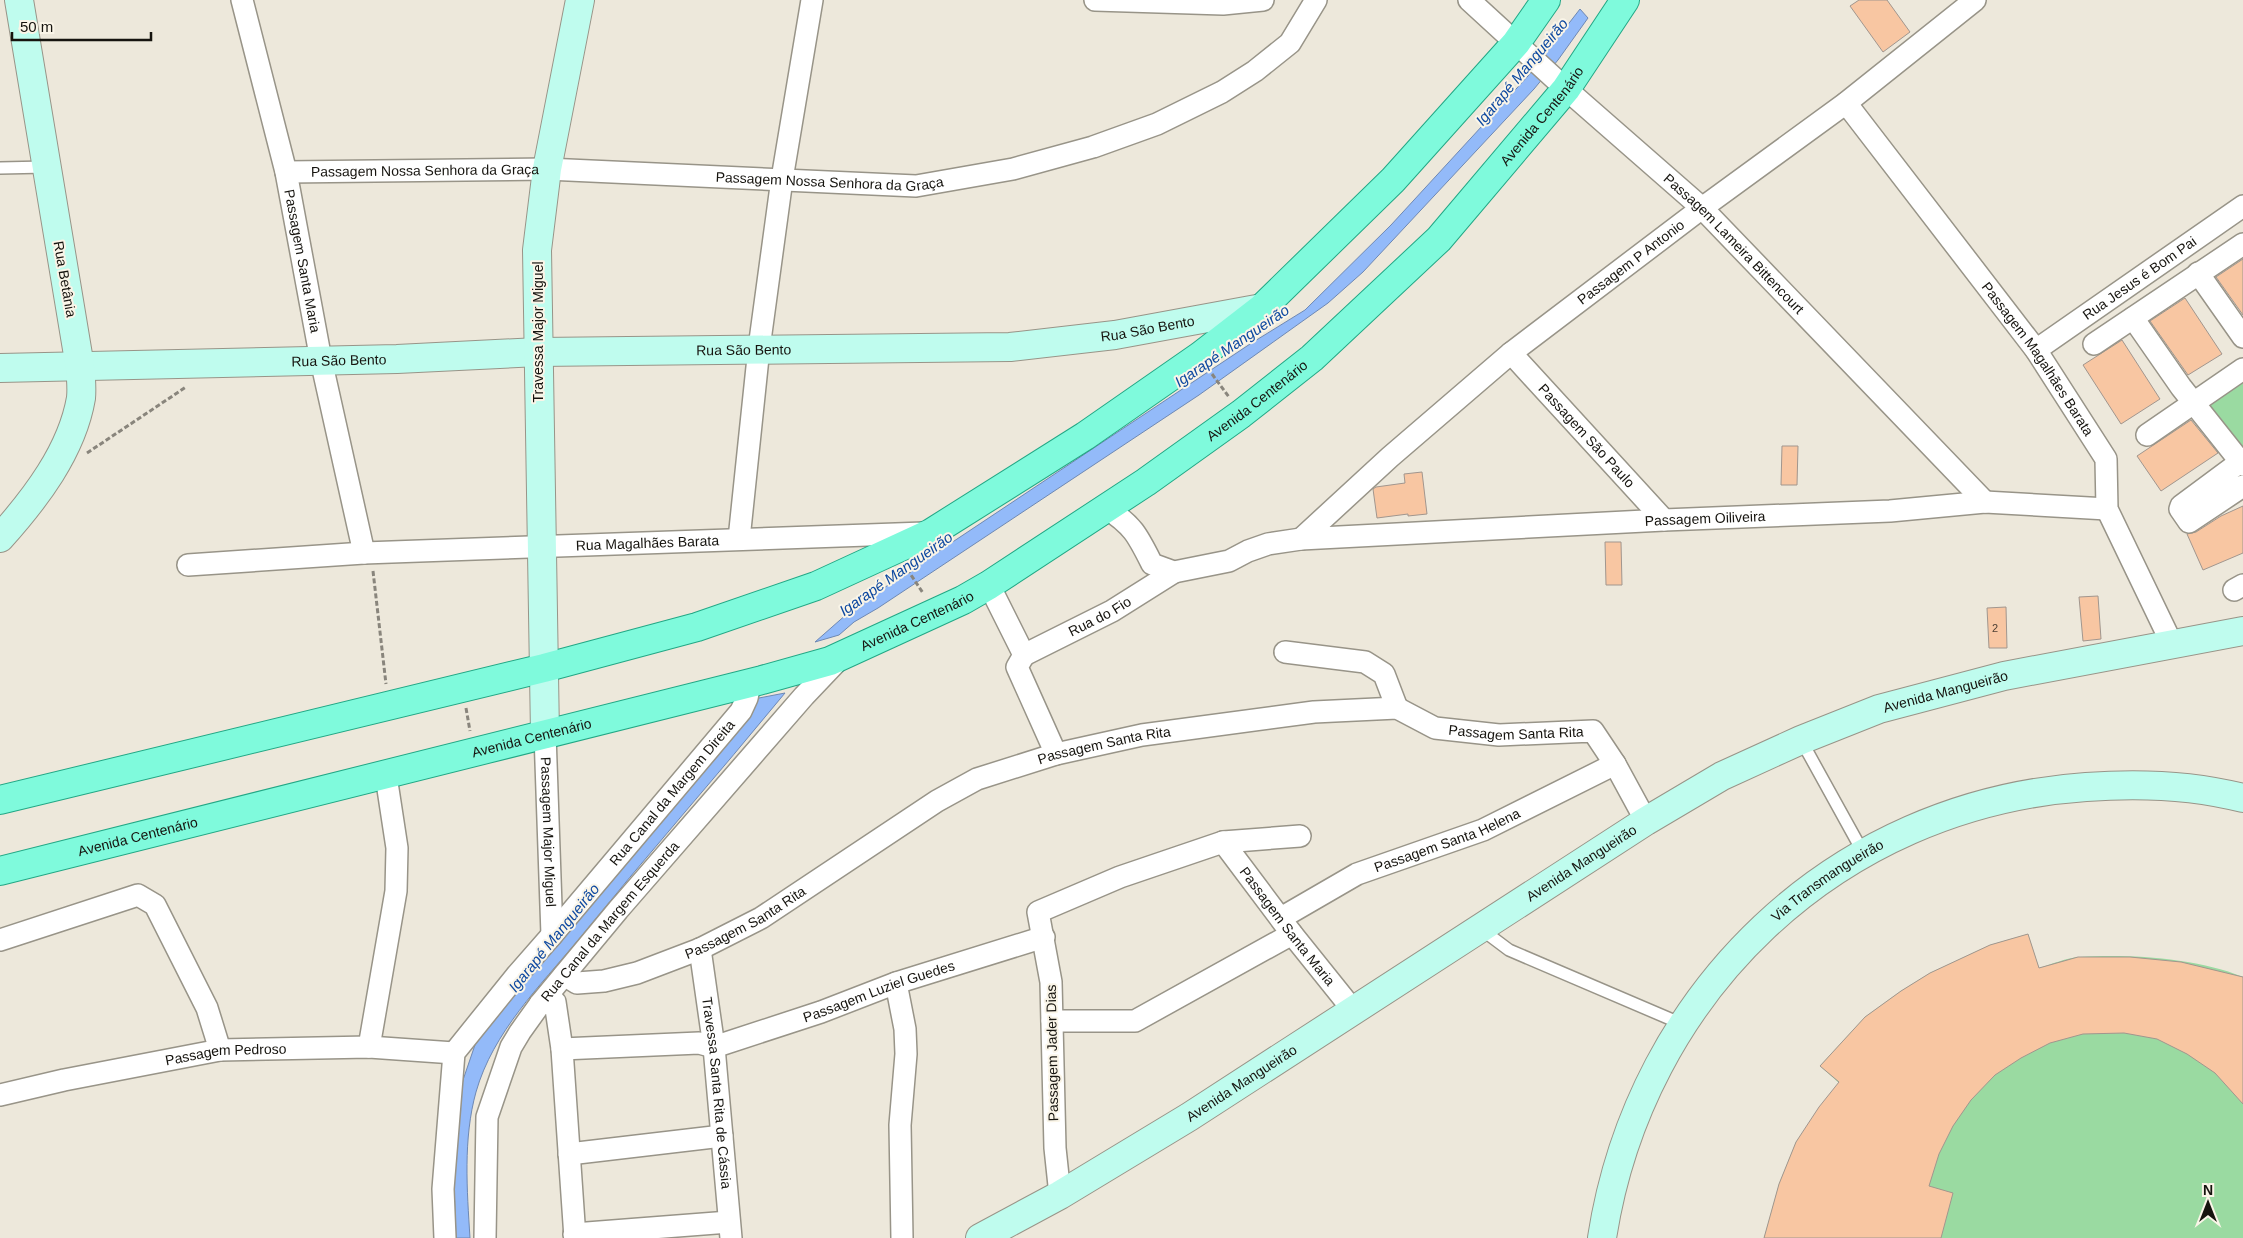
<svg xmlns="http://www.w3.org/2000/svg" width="2243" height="1238" font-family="Helvetica,sans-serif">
  <rect width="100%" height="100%" fill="#ede8db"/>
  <g fill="#9adaa1">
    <polygon points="2243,369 2243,460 2194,402"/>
    <path d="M2028,934L2039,968C2052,964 2066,958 2080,957C2130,954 2196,958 2243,977V1238H1764L1779,1184L1796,1142L1839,1083L1820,1066L1865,1017L1901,991L1930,973L1990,945Z"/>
  </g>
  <g fill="#93baf9" stroke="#6e88b3">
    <polygon points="1580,9 1588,18 1558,60 1534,89 1363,272 1328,303 1199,395 878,608 854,622 839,635 815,642 848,613 894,581 1250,344 1305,310 1391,225 1528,76"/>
    <path d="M785,693C717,776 646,856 579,939C540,986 493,1032 476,1092C463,1139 467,1190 470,1238H456L452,1135L463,1080L477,1039L759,698Z"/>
  </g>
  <g fill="#f8c6a2" stroke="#a1968e">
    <polygon points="1859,0 1887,0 1910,32 1883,52 1850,6"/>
    <polygon points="2243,259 2243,315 2216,277"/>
    <polygon points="2185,298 2222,354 2188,375 2150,321"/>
    <polygon points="2122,340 2160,399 2121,424 2083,365"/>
    <polygon points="2191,420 2218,453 2161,491 2137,456"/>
    <polygon points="1782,446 1798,446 1797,485 1781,485"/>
    <polygon points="1422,472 1427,514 1408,516 1408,514 1377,518 1373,489 1376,487 1405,483 1404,474"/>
    <polygon points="2243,506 2243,553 2203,570 2187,534 2196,532 2221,516"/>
    <polygon points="1605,542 1621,542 1622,585 1606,585"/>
    <polygon points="2098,596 2101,639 2083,641 2079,597"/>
    <polygon points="2006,607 2007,648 1989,648 1987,608"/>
    <polygon points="2028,934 2039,968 2078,957 2130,957 2181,962 2243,977 2243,1104 2215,1073 2187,1054 2157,1039 2124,1033 2083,1034 2050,1043 2021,1058 1995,1075 1971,1100 1953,1126 1939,1154 1929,1186 1953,1193 1941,1238 1764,1238 1779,1184 1796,1142 1819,1107 1839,1082 1820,1066 1865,1017 1901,991 1930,973 1990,945"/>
  </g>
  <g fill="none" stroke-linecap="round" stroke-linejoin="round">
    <defs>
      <g id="lane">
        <polyline points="0,168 46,167"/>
        <polyline points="1801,740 1864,854"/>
        <polyline points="1481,929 1509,950 1682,1024"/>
      </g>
      <g id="street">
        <path id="s1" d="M242,0L286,172L321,360L364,553"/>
        <polyline points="1095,0 1223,4 1263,0"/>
        <path id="s2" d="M1469,0L1566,89L1702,208L1985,502"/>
        <path id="s3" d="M1846,103L2036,350L2106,459L2107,509L2172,644"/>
        <path id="s4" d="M286,172L547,169L916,186L1013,169L1093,147L1157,124L1222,92L1255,71L1290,43L1316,0"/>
        <polyline points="2198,273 2243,337"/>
        <polyline points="2133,318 2181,387 2243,465"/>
        <polyline points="2094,344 2243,244"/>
        <path id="s5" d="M2036,350L2243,206"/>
        <path id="s6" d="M1511,353L1664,520"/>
        <polyline points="2147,435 2243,369"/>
        <polyline points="2243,460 2181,506 2180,509 2189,522 2243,486"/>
        <path id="s7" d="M1106,508C1133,525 1138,536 1152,564L1174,572L1229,561L1248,551L1268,544L1301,539L1664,520L1890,511L1985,502L2107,509"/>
        <polyline points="739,539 759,348 782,179 812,0"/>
        <path id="s8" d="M1301,539L1390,457L1511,353L1702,208L1846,103L1975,0"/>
        <path id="s9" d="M188,565L364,553L924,533"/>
        <polyline points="989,585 1024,655 1017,667 1056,754"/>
        <polyline points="2234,590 2243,585"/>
        <polyline points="1285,652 1365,662 1384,674 1397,708"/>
        <path id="s10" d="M1024,655L1112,611L1174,572"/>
        <path id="s11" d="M545,734L552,935"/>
        <path id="s12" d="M1223,842L1292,934L1353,1010"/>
        <path id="s13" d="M1281,918L1357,874L1483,830L1615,764"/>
        <polyline points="0,940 138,895 155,905 207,1008 220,1050"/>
        <path id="s14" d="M700,949L714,1047L731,1238"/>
        <path id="s15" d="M564,975L577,983L604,981L637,973L700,949L761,918L937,801L977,779L1056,754L1142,735L1314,712L1397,708L1435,728L1499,735L1593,731L1615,764L1646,821"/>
        <polyline points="896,983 905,1029 906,1054 900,1125 902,1238"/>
        <polyline points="540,1004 555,1002 562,1049 575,1238"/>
        <polyline points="1052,1021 1135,1021 1292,934"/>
        <polyline points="369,1047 396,891 397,848 386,776"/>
        <path id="s16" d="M714,1047L821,1012L896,983L1044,937"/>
        <polyline points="562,1049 699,1043 714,1047"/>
        <path id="s17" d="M0,1095L64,1080L220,1050L369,1047L454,1053"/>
        <polyline points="569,1154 722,1136"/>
        <polyline points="1060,1195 1055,1148 1051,982 1038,912 1120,877 1223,842 1300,836"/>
        <polyline points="574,1234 729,1222"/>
        <path id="s18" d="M445,1238L443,1189L454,1053L516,976L552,935L741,711L747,698L750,684"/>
        <path id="s19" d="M485,1238L487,1117L511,1047L520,1032L540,1004L618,910L804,696L842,656"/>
      </g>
      <g id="secondary">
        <path id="s20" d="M0,368L397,359L538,352L1010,347L1115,335L1262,308"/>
        <path d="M0,538C35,499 72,451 81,398C82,388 81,377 80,367L19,0"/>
        <polyline points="545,734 537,250 547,169 580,0"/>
        <path id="s21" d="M980,1238L1060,1195L1189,1117L1646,821L1722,776L1801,740L1879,709L2004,676L2243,631"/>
        <path id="s22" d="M1602,1238C1640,992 1836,804 2086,787C2138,783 2192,785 2243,798"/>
      </g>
      <g id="primary">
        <polyline points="0,800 544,668 697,627 816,586 931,533 1085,436 1200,356 1262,308 1393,180 1516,43 1546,0"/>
        <path id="s23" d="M0,871L762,680L830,661L963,600L989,585L1146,482L1241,414L1312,358L1439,239L1566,89L1625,0"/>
      </g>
    </defs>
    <use href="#lane" stroke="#989488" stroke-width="14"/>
    <use href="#street" stroke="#989488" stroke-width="24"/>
    <use href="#secondary" stroke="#989488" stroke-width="30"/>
    <use href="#primary" stroke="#23a785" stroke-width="30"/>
    <g stroke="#89857c" stroke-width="3" stroke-dasharray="5 2.5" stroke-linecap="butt">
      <polyline points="1212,374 1229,397"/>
      <polyline points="87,453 186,387"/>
      <polyline points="907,569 923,593"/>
      <polyline points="373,571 386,684"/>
      <polyline points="466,708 470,731"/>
    </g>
    <use href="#lane" stroke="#fff" stroke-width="11"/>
    <use href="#street" stroke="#fff" stroke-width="21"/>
    <use href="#secondary" stroke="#bffcee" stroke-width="28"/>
    <use href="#primary" stroke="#7ffadc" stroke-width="28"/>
  </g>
  <g text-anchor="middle" stroke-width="4" stroke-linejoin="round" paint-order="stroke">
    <g font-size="11" fill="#4e4034">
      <text x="1995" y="632">2</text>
    </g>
    <g font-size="14" fill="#16140f" stroke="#faf5e8">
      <text dy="5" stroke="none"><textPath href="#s23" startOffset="1762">Avenida Centenário</textPath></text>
      <text dy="5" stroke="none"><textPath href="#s4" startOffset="139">Passagem Nossa Senhora da Graça</textPath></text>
      <text dy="5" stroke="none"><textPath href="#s4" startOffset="544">Passagem Nossa Senhora da Graça</textPath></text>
      <text dy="5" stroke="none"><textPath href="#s2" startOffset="360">Passagem Lameira Bittencourt</textPath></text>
      <text dy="5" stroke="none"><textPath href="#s1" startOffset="268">Passagem Santa Maria</textPath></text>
      <text dy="5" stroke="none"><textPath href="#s8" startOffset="431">Passagem P Antonio</textPath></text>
      <text dy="5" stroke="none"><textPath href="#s5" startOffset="126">Rua Jesus é Bom Pai</textPath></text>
      <text transform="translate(65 279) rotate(80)" y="5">Rua Betânia</text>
      <text dy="5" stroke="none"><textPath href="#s20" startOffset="1149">Rua São Bento</textPath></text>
      <text transform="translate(538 332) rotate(-90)" y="5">Travessa Major Miguel</text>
      <text dy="5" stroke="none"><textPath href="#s20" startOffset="744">Rua São Bento</textPath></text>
      <text dy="5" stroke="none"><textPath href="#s20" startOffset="339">Rua São Bento</textPath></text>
      <text dy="5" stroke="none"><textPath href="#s3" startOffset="320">Passagem Magalhães Barata</textPath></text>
      <text dy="5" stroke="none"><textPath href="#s23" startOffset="1358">Avenida Centenário</textPath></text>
      <text dy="5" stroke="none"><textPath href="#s6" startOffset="112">Passagem São Paulo</textPath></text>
      <text dy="5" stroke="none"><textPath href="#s7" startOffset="634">Passagem Oiliveira</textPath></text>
      <text dy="5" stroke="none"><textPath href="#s9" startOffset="460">Rua Magalhães Barata</textPath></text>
      <text dy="5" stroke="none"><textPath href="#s10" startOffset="85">Rua do Fio</textPath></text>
      <text dy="5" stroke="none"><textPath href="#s23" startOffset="952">Avenida Centenário</textPath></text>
      <text dy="5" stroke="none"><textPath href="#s21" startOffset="1114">Avenida Mangueirão</textPath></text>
      <text dy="5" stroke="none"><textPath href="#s15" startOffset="1021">Passagem Santa Rita</textPath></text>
      <text dy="5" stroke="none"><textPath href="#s23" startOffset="548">Avenida Centenário</textPath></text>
      <text dy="5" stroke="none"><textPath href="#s15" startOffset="601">Passagem Santa Rita</textPath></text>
      <text dy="5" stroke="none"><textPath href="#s18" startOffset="525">Rua Canal da Margem Direita</textPath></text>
      <text dy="5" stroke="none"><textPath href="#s11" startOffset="98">Passagem Major Miguel</textPath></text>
      <text dy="5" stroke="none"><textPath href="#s23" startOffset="142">Avenida Centenário</textPath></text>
      <text dy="5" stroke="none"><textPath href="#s13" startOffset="184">Passagem Santa Helena</textPath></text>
      <text dy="5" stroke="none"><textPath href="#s21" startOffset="709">Avenida Mangueirão</textPath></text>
      <text dy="5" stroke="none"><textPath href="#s22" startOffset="436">Via Transmangueirão</textPath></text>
      <text dy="5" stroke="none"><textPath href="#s15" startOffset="196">Passagem Santa Rita</textPath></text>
      <text dy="5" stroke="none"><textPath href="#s19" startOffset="355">Rua Canal da Margem Esquerda</textPath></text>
      <text dy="5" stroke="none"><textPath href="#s12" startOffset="106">Passagem Santa Maria</textPath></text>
      <text dy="5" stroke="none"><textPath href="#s16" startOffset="174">Passagem Luziel Guedes</textPath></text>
      <text transform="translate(1052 1053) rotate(-91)" y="5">Passagem Jader Dias</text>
      <text dy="5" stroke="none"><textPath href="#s17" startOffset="230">Passagem Pedroso</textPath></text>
      <text dy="5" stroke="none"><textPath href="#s21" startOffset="304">Avenida Mangueirão</textPath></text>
      <text dy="5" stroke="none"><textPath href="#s14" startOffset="145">Travessa Santa Rita de Cássia</textPath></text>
    </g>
    <g font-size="15" font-style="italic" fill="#0d48a0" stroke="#faf5e8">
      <text transform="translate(1522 72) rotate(-50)" y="5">Igarapé Mangueirão</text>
      <text transform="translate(1232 346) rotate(-34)" y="5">Igarapé Mangueirão</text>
      <text transform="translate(896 574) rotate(-35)" y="5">Igarapé Mangueirão</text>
      <text transform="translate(554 938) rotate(-51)" y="5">Igarapé Mangueirão</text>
    </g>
  </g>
  <g transform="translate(2208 1203)" stroke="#faf5e8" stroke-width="4" paint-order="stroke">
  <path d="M0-4L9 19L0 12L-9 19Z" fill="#16140f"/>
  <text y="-8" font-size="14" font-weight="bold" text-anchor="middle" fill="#16140f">N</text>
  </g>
  <path d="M12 32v8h139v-8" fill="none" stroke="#16140f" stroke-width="2.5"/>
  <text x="20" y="32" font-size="15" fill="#16140f" stroke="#faf5e8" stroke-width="4" paint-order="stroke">50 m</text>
</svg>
